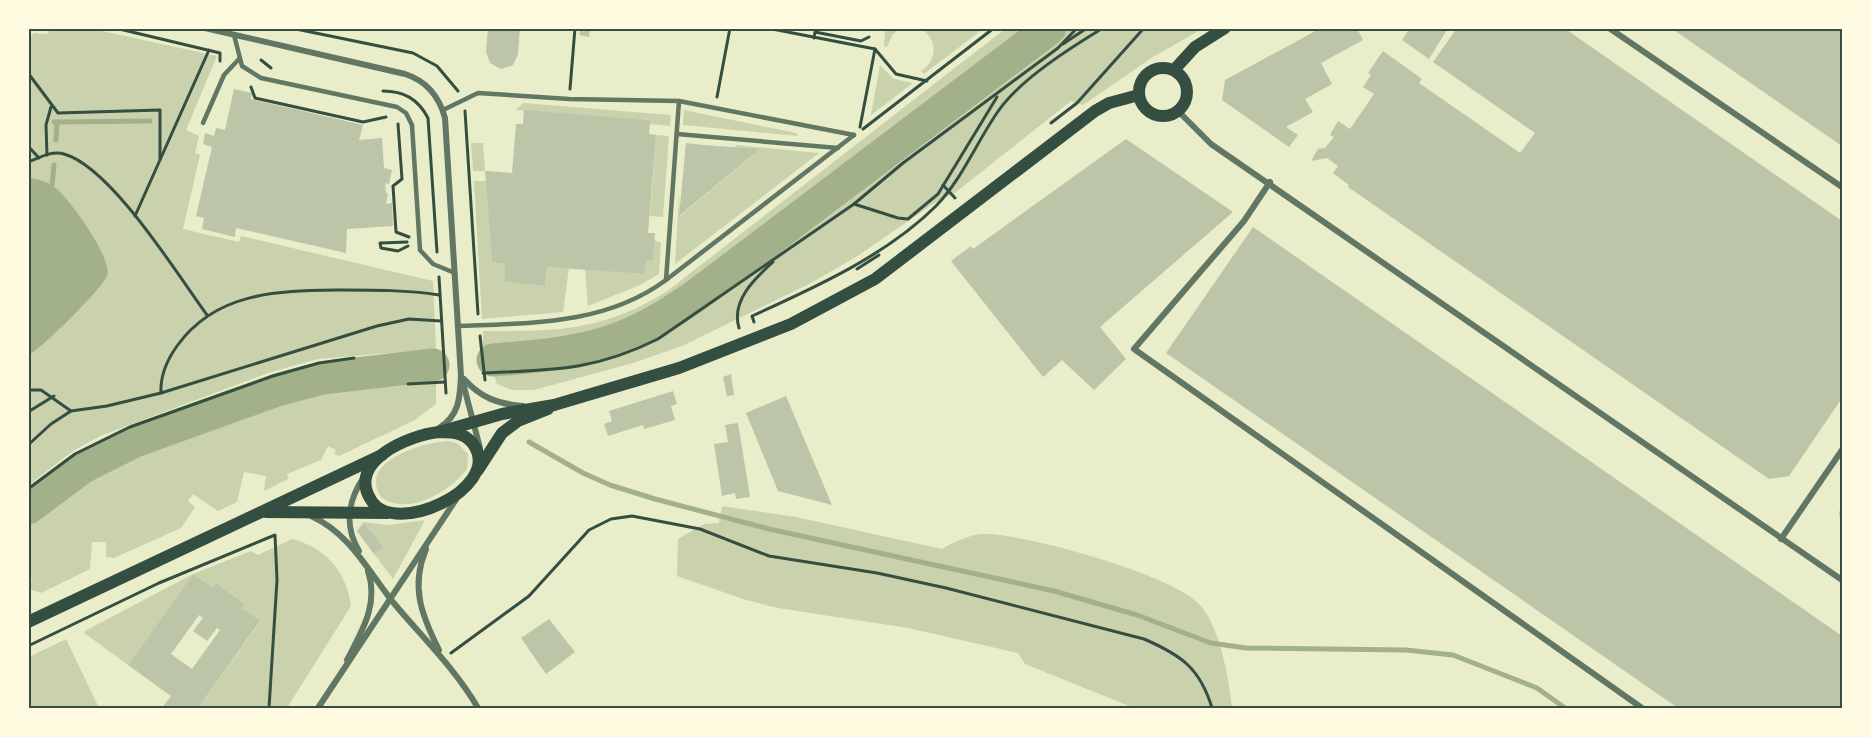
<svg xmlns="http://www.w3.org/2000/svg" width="1871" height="737" font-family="Signika,sans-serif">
  <rect width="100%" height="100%" fill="#e9edc9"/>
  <g fill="#cad2ad">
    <polygon points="49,29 93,29 217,56 186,130 199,136 195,153 200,155 183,229 239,242 241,236 433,281 436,349 318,359 271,372 100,436 73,451 29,485 28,38 34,33 48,34"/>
    <polygon points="885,29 900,29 893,34 887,47 884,46"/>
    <path d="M921,29H983L924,74L921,71C938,60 938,39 921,29Z"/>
    <path d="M1005,29H1031L649,314C593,343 544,345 483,346V331C557,331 600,332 666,292Z"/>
    <path d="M1070,29H1202L1153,57L1083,105L1071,101L956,192L933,204L859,255L811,283L682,346L633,363L534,390H512L497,384L492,370C575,367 615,363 687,318Z"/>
    <polygon points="880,65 894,79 913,83 871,115"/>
    <polygon points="523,103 671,115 670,126 650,124 649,120 516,110"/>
    <polygon points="684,110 796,133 798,136 683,125"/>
    <polygon points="656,135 669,136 663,217 650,216"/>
    <polygon points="471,143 483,143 485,171 473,171"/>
    <polygon points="736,145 819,153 675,264 679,195 680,216 759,150 735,147"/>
    <polygon points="474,181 486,181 492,262 505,264 505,282 545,286 547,267 569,268 563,312 482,319"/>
    <polygon points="654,240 661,243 659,274 640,285 588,306 585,269 645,274 646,260 653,260"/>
    <polygon points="436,380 436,404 415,420 339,456 334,454 336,450 328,446 321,460 287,474 288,479 264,491 266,476 244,472 237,502 218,511 193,494 188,501 195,507 181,528 114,558 106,557 106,542 92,542 90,569 41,593 29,589 32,580 29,578 29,524 90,477 114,464 281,402 325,390"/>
    <path d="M449,441L457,443L468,454L467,469C449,492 408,517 381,497C357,461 424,442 449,441Z"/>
    <path d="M722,506L796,517L942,549C954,542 970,534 985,534C1026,534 1175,575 1200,605C1220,627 1229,679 1232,708H1134L1025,664L1018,653L908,628L778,608L743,599L677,576L678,539L704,524L719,523Z"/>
    <polygon points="425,520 393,579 357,531 363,522 388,525"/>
    <path d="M292,539C326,548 346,571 351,606L287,708H198L260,622L242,608L245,604L216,583L212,587L193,574L128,665L83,632L193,574L251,551L258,555Z"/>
    <polygon points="66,639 99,708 29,708 29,657"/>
  </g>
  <path fill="#a3b18a" d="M29,178C39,179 50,182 58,190C72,203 113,259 107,276C102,289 42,348 29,355Z"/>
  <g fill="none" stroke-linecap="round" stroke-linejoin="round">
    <g stroke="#a3b18a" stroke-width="5">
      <polyline points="54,122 150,121"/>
      <polyline points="56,140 57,122"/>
      <polyline points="52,185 54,165"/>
      <polyline points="529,442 583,473 610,485 655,499 769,529 1054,591 1137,615 1211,643 1246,648 1406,650 1453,655 1537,688 1565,708"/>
    </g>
    <g stroke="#a3b18a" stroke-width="33">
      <path d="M493,360C587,353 628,346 706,288L1050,28"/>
      <polyline points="28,508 83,467 135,441 277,390 322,378 433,365"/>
    </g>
  </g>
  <g fill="#bcc5a7" fill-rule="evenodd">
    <polygon points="488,28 520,28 518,54 513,65 501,69 490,63 486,52"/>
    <polygon points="581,28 590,28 589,37 579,35"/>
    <polygon points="1321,28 1357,28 1363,40 1321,63 1332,84 1305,99 1313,112 1286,127 1298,135 1289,147 1222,100 1225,80"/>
    <polygon points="1410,28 1448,28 1429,59 1402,40"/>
    <polygon points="1457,28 1564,28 1842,221 1842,398 1789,476 1769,479 1348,187 1349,185 1333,173 1338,166 1327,158 1311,161 1318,149 1325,148 1334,137 1330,135 1338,121 1350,129 1374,94 1363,87 1371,75 1368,73 1383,51 1422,79 1419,83 1520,153 1535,133 1433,62"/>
    <polygon points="1671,28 1842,28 1842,146 1723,64"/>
    <polygon points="234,89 252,93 251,99 363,125 359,140 382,138 384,168 392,170 389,184 385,183 386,193 388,193 386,204 392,203 393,226 347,229 346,253 236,228 235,237 202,229 204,218 196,216 212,147 203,144 205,133 214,136 216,128 225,130"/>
    <polygon points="524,110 650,120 649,134 656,135 648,233 655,233 653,260 646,260 645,274 547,267 545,286 505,282 505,264 492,262 485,171 512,173 516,124 523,124"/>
    <polygon points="1126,139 1233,212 1100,327 1126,359 1094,390 1062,360 1043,377 951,261 971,246 973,249"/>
    <polygon points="686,143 704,145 760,149 679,216"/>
    <polygon points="1253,227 1842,636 1842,708 1678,708 1166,353"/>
    <polygon points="731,374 734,395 727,396 723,377"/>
    <polygon points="673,391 677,404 671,406 675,420 644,429 643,425 608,436 604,424 612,421 609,411"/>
    <polygon points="786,396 832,505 778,491 746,413"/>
    <polygon points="738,423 750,497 736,499 735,493 722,496 714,444 728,442 725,425"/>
    <polygon points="1842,507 1842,524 1841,524 1839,512"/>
    <polygon points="365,524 383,547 374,554 357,531"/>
    <path d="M193,574L212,587L216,583L245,604L242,608L260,621L198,708H162L171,696L128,665ZM199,615L203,618L193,631L207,641L217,628L220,630L192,669L171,654Z"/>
    <polygon points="549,619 575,652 546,674 521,638"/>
  </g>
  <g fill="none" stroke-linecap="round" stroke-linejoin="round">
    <g stroke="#344e41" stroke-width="3">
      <polyline points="115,28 220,53 220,61"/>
      <polyline points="291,28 413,53 437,66 458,91"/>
      <polyline points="767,28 875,49 860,127"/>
      <polyline points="814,38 815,32 861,41 869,37"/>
      <polyline points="1063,44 1087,28"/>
      <polyline points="875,49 896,74 927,81"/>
      <polyline points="261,60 271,68"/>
      <polyline points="28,73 58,113 160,110 160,159"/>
      <polyline points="251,87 255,98 363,122 386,117"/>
      <polyline points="570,89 575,28"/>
      <path d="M383,91C404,91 418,99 428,118L437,252"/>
      <polyline points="717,97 730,28"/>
      <polyline points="465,111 478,314"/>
      <polyline points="1051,123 1077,103 1144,28"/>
      <polyline points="398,124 402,179 393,186 396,232 409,237"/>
      <polyline points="863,129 994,28"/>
      <polyline points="28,146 39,158"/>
      <polyline points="47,155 46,125 51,107"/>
      <path d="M28,162C39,158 52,150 64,154C111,167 177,274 207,315"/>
      <polyline points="943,185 955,198"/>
      <polyline points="854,204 898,218 908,219 938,194 997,97"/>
      <polyline points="135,216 209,50"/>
      <polyline points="380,243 381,248 398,251 408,246"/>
      <polyline points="381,243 407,242"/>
      <polyline points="857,269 879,255"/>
      <polyline points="439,277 446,393"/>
      <path d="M754,322L752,316C814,288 887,255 936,206C963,178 977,141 999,110C1021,79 1070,48 1103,28"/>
      <path d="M739,328C731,301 754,279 773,262"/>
      <polyline points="480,336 485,380"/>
      <path d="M483,373C552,370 594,371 658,339L854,204L903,163L1058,48L1077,28"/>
      <polyline points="408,384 445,382"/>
      <polyline points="28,390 41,390 71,411"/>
      <path d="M161,393C160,375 167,360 177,346C217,290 281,291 343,290C375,290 407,290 439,295"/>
      <polyline points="28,412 54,396"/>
      <polyline points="28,445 51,424 71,411 107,406 161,393 377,326 409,319 441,321"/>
      <polyline points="28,489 75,454 130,427 273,376 319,363 354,358"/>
      <polyline points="28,646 159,583 275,535 277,580 269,708"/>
      <path d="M451,653L529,596L589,530L611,519L632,516L700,529L769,556L877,573L946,588L1144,639C1181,655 1200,668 1212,708"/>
    </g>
    <g stroke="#617663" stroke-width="4.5">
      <polyline points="234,35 242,66 261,78 397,107 406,113 412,125 420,250 433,264 455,273"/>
      <polyline points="443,110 478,93 569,99 679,101 854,135"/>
      <polyline points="203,123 224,75 239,59"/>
      <polyline points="677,134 838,148"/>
      <polyline points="666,280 679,101"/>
      <path d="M458,326C531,323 605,325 666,280L854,135"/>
    </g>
    <g stroke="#617663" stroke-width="6">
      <path d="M205,28L405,74C427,81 439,96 445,118L461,376C460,398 459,416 439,428"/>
      <polyline points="1609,28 1842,187"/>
      <polyline points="1178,111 1211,144 1842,580"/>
      <polyline points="1270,182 1244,221 1134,349 1642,708"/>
      <path d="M464,379C481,398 498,404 523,406"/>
      <polyline points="463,383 480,448"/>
      <path d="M311,516C349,533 367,569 392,601C421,636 455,668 478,708"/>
      <polyline points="1781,539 1842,450"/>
      <path d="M426,549C410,587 422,616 439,650"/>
      <path d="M359,551C344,526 348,500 364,477"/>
      <path d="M347,660C362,631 379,604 368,571"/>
      <polyline points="318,708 457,498"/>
    </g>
    <g stroke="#344e41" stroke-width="12">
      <circle cx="1163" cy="92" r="24"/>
      <polyline points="1174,70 1195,47 1225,28"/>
      <polyline points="439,432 502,414 554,405 679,368 791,324 875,279 1095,111 1109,103 1139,95"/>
      <path d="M439,432C454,432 467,433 475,447C500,489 394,538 371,500C346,461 410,435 439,432Z"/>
      <polyline points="478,470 502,433 518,421 548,409"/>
      <polyline points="266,512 387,513"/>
      <polyline points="28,622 382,455"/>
    </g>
  </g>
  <rect width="1871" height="737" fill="none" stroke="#fefae0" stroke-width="60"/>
  <rect x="30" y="30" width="1811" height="677" fill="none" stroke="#344e41" stroke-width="2"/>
</svg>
